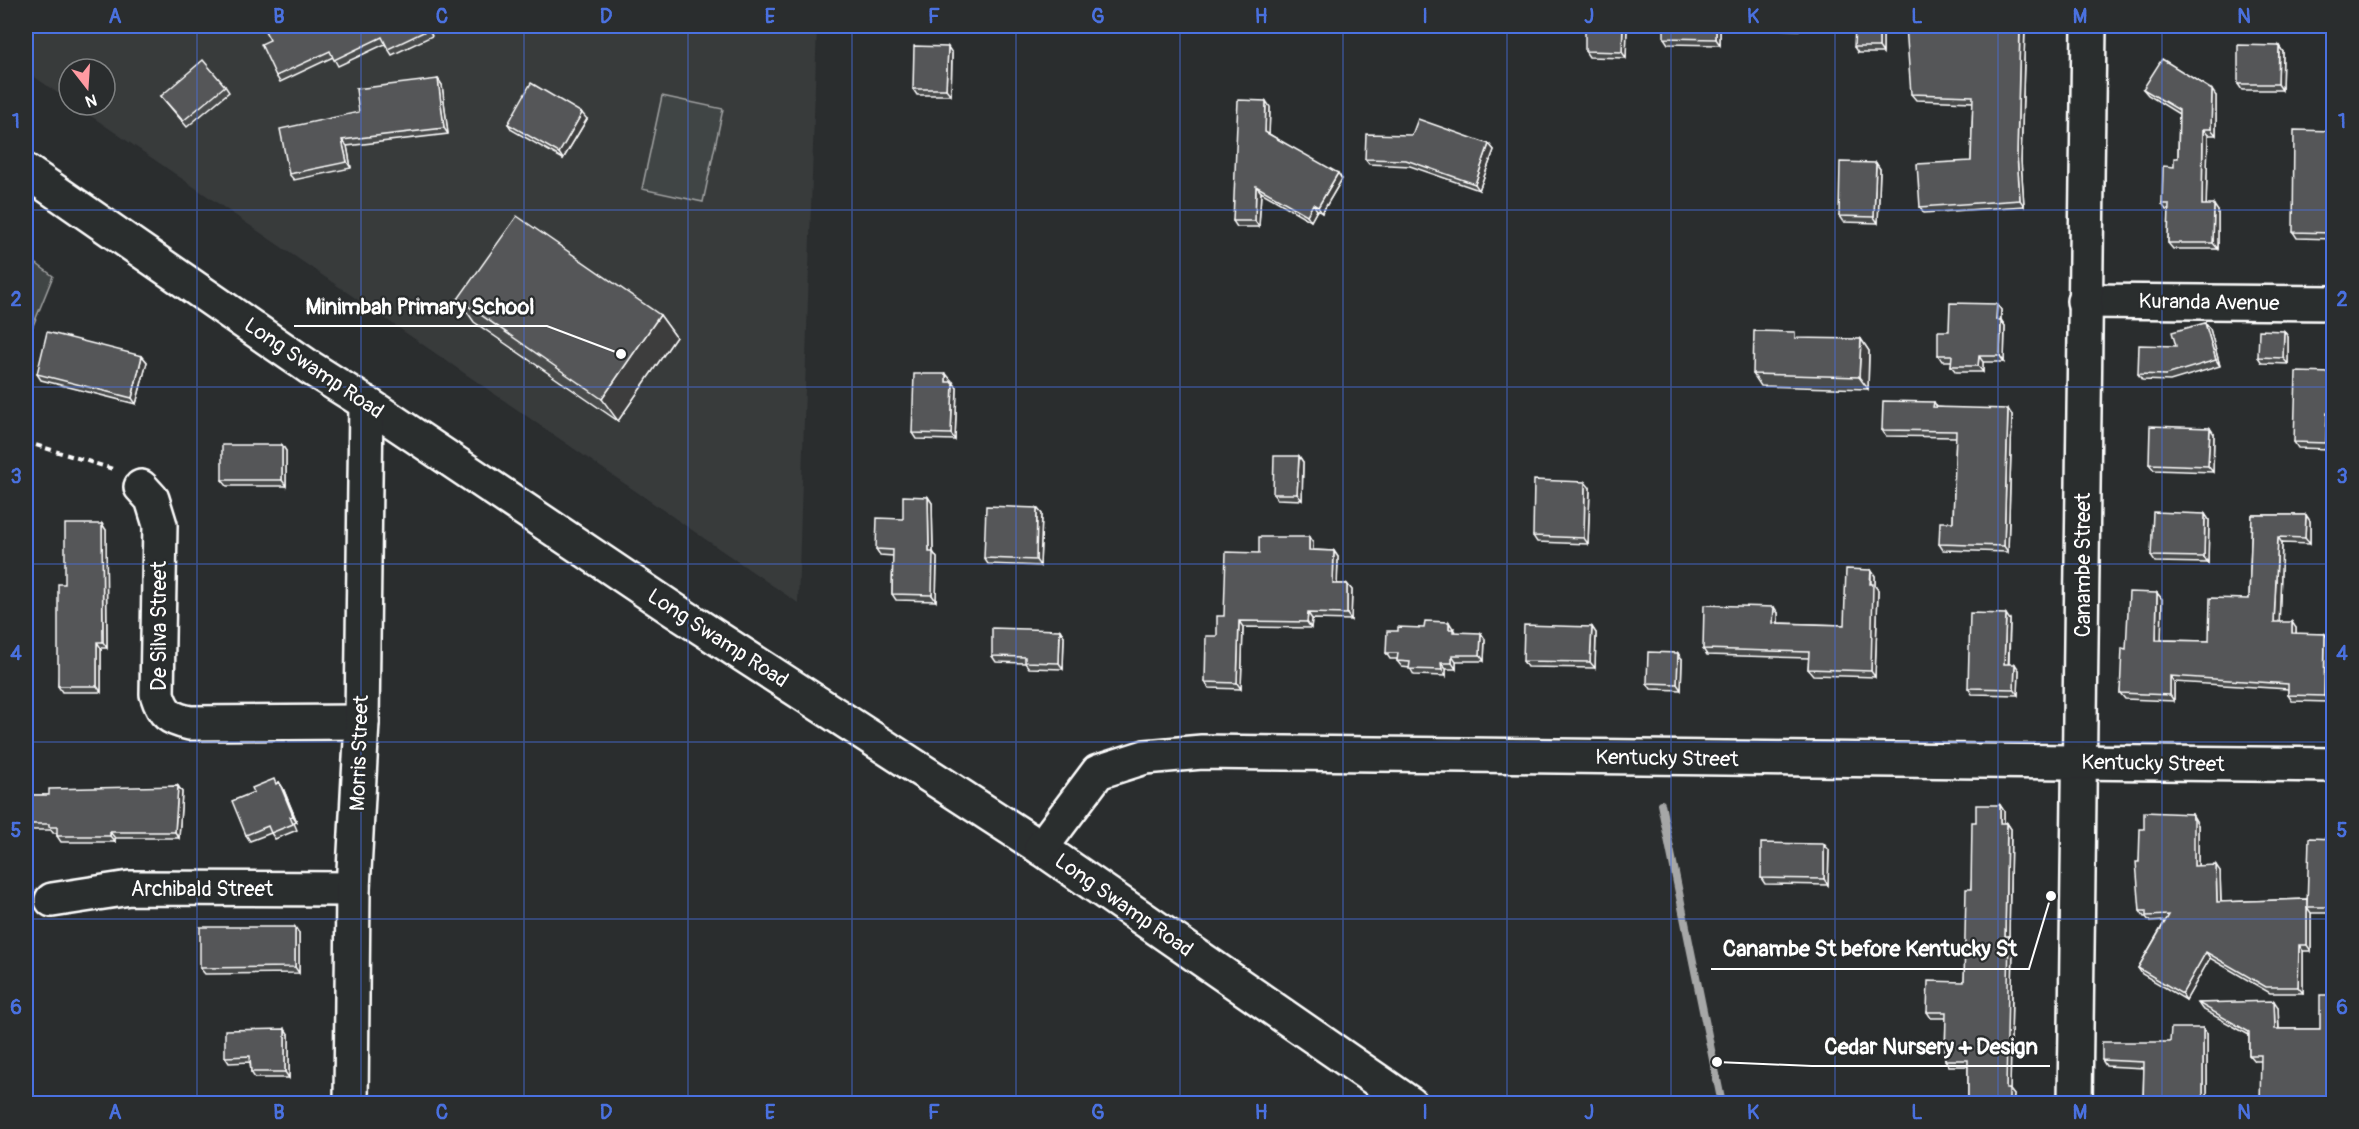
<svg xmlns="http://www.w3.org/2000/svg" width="2359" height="1129" font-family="Pangolin,sans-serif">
  <rect width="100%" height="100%" fill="#2a2d2e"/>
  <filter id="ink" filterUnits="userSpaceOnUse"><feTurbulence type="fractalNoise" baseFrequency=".0167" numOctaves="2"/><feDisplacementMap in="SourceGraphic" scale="12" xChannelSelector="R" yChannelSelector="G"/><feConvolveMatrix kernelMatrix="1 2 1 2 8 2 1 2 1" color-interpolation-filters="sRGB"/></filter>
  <g filter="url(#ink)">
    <polygon fill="#373a3b" points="26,26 817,26 798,603 75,105 105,105 105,69 69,69 69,101 26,71"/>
    <g fill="#414445" stroke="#a0a2a2" stroke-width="1.5">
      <polygon points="662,96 723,109 703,202 642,189"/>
      <polygon points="26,256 53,276 26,343"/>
    </g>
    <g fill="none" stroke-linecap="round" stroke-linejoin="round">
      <polyline stroke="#a6a7a7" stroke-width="8" points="1661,804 1722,1104"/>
      <defs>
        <g id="minor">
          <polyline points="26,171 309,367 366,403 674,610 1041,848 1411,1104"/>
          <polyline points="2084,301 2334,303"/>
          <path d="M141,487L152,499L160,525L157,694C163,714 170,719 190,723L362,722"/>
          <polyline points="52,900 130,888 353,889"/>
          <polyline points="351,1104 353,889 362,722 366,403"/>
          <polyline points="2075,1104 2089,26"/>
        </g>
        <polyline id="tertiary" points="1041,848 1098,772 1145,757 1202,752 2334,765"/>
      </defs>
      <use href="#minor" stroke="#fff" stroke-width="38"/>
      <use href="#tertiary" stroke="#fff" stroke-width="38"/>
      <polyline stroke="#fff" stroke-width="4" stroke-dasharray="6 4.5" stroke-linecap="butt" points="26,442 116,470"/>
      <use href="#minor" stroke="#2a2d2e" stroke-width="33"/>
      <use href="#tertiary" stroke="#2a2d2e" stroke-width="33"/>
    </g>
    <g fill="#494b4c" stroke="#fff" stroke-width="1.5">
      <polygon points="427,26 432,36 392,55 385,44 338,66 333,57 280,82 276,76 270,40"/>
      <polygon points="1627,26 1626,58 1589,57 1585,51"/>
      <polygon points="1720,26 1720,45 1668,44 1664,38"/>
      <polygon points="1771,26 1800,26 1799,30 1774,29"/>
      <polygon points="1883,26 1883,53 1858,53 1854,47"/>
      <polygon points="2025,26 2021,161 2024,206 1924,213 1920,207 1971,161 1973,102 1916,100 1911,94"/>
      <polygon points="2279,46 2283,52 2282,90 2242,90 2238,84"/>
      <polygon points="952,53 951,95 917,95 913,89"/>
      <polygon points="438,79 442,85 448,134 347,146 351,168 294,180 289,174 359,112"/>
      <polygon points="225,86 229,92 187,127 161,96"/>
      <polygon points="2143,89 2216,96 2216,135 2208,135 2206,205 2218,211 2218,249 2173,249 2168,243 2169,210 2166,210 2162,204 2174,167 2178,158 2179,114 2148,95"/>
      <polygon points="1270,107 1269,134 1342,179 1322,213 1317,210 1311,221 1261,192 1259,227 1237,227 1233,221"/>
      <polygon points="587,119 563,159 512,130 508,124"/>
      <polygon points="2334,131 2334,239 2297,238 2293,232"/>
      <polygon points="1489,144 1494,150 1479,190 1410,166 1369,164 1365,159"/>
      <polygon points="1876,163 1880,169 1878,223 1843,222 1839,216"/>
      <polygon points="458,299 660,315 676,337 618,421 474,322"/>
      <polygon points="1997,304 2001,310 2001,320 2005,326 2004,362 1983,362 1983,372 1956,372 1951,366 1952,361 1942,361 1938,355 1949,331"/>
      <polygon points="2205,323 2210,329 2220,366 2170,381 2142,380 2138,374 2176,346"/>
      <polygon points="2284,331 2288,337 2288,364 2262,363 2258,357"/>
      <polygon points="1861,339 1869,351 1868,389 1761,386 1753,374"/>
      <polygon points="142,356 147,362 136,404 41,380 37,374"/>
      <polygon points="2334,373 2334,419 2331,419 2330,449 2298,448 2294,442"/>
      <polygon points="946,374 951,380 951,382 957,388 955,440 916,439 912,433"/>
      <polygon points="1934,402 1937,407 2012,415 2008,552 1943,550 1939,544 1953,522 1956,437 1886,436 1882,430"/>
      <polygon points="2214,434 2213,472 2154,470 2149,464"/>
      <polygon points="282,445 286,451 286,486 227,486 222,480"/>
      <polygon points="1299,456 1303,462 1302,500 1277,499 1273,494"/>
      <polygon points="1590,488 1588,544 1537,542 1533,536"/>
      <polygon points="928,497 932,503 933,552 937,558 936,601 896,600 892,594 893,556 880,555 876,549 903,519"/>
      <polygon points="1037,508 1042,514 1040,566 988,564 984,558"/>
      <polygon points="2205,514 2209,520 2208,563 2155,562 2151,556"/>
      <polygon points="2252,515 2306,515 2310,521 2310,544 2282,543 2279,622 2296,628 2296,634 2325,634 2330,640 2328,702 2292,701 2288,695 2288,689 2174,682 2174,701 2125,699 2120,693 2126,649 2157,593 2162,599 2161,640 2209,641 2249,599"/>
      <polygon points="102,524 106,530 107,648 101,648 101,692 62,692 58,686 65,584"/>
      <polygon points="1313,543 1313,550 1334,551 1338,557 1337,584 1347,584 1352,590 1351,620 1312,619 1311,628 1243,627 1241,689 1209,688 1205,682 1217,636 1224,616 1259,553"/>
      <polygon points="1871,570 1875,576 1875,586 1878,590 1875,677 1813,675 1808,669 1809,658 1707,655 1703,649 1778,613 1778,623 1844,625"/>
      <polygon points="2010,620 2009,664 2019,670 2018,695 1972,694 1968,688"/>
      <polygon points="1592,627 1596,633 1595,668 1527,667 1523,661"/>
      <polygon points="1424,628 1454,628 1453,630 1455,632 1485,639 1484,661 1456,661 1456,669 1446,669 1446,676 1414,675 1410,668 1402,667 1397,661 1398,659 1390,659 1386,653"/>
      <polygon points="1060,630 1064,636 1063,669 1029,668 1025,663 996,662 992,656"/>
      <polygon points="1682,659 1681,690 1651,689 1647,683"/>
      <polygon points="279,782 283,788 297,822 294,823 297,830 275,839 271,833 250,841 246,835 277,783"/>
      <polygon points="178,786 182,792 179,838 115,838 115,842 61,842 57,836 57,833 53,833 51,830 27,830 26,827 26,795 49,795"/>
      <polygon points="2000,805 2004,811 2004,823 2007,823 2011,829 2009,937 2013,942 2010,1090 2014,1095 2013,1104 1968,1104 1968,1066 1949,1066 1945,1060 1946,1018 1931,1018 1927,1012 1964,982 1976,822"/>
      <polygon points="2192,814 2198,825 2198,866 2220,871 2221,902 2307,899 2334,839 2334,913 2311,913 2311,951 2303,951 2303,993 2270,993 2210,958 2186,1000 2142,974 2138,968 2165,921 2150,922 2146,917 2144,917 2140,911 2139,862 2144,829"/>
      <polygon points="1829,850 1828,885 1765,884 1761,878"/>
      <polygon points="299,933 299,973 205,974 200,968"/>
      <polygon points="2198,1003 2278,1007 2279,1029 2320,1029 2334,1104 2261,1061 2254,1061 2249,1055 2249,1035 2202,1009"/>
      <polygon points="2207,1034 2207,1104 2143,1104 2144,1068 2106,1066 2102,1060 2170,1042"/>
      <polygon points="289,1035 289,1078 255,1078 251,1072 250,1062 229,1063 225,1057"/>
    </g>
    <g fill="#3c3d3e" stroke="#fff" stroke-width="1.5">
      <polygon points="1623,26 1627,26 1626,58 1622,52"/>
      <polygon points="1716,26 1720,26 1720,45 1716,39"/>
      <polygon points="1879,26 1883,26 1883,53 1879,47"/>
      <polygon points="2020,26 2025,26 2021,161 2024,206 2020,200 2017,155"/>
      <polygon points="2279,46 2283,52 2282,90 2278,84"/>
      <polygon points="948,47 952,53 951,95 946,89"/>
      <polygon points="438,79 442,85 448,134 444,128"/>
      <polygon points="2212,90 2216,96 2216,135 2211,129"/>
      <polygon points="1266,101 1270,107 1269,138 1265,132"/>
      <polygon points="582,113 587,119 563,159 559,153"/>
      <polygon points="2203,129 2208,135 2206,211 2202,205"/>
      <polygon points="342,140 347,146 351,168 347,162"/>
      <polygon points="1489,144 1494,150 1479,190 1475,184"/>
      <polygon points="1876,163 1880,169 1878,223 1874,217"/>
      <polygon points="1338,173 1342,179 1322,213 1318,207"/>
      <polygon points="1256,186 1261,192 1259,227 1255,221"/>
      <polygon points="1313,204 1317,210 1311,221 1307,215"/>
      <polygon points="2214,205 2218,211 2218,249 2213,243"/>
      <polygon points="1997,304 2001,310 2000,326 1996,320"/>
      <polygon points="660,315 676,337 618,421 602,399"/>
      <polygon points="2001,320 2005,326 2004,362 2000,356"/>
      <polygon points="2205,323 2210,329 2220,366 2216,360"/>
      <polygon points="2284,331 2288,337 2288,364 2283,358"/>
      <polygon points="1861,339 1869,351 1868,389 1859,377"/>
      <polygon points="142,356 147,362 136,404 132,398"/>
      <polygon points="1979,356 1983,362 1983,372 1978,366"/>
      <polygon points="946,374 951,380 951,388 946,382"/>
      <polygon points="953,382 957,388 955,440 951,434"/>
      <polygon points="2008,409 2012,415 2008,552 2004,546"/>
      <polygon points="2327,413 2331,419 2330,449 2326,443"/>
      <polygon points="2210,428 2214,434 2213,472 2208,466"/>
      <polygon points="282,445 286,451 286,486 282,480"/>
      <polygon points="1299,456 1303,462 1302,500 1297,494"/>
      <polygon points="1585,482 1590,488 1588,544 1584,538"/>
      <polygon points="928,497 932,503 933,552 937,558 936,601 932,595 929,552"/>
      <polygon points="1037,508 1042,514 1040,566 1036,560"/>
      <polygon points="2205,514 2209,520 2208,563 2204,557"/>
      <polygon points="2306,515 2310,521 2310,544 2305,538"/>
      <polygon points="102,524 106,530 107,648 103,642"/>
      <polygon points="1309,537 1313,543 1313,556 1309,550"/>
      <polygon points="2278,537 2282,543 2279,628 2274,622"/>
      <polygon points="1334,551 1338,557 1337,590 1333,584"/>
      <polygon points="1871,570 1875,576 1875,586 1878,590 1875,677 1871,671"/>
      <polygon points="1347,584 1352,590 1351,620 1347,614"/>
      <polygon points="2157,593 2162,599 2161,646 2156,640"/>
      <polygon points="1774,607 1778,613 1778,629 1773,623"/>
      <polygon points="1308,613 1312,619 1311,628 1307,622"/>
      <polygon points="2006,614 2010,620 2008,670 2004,664"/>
      <polygon points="1239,621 1243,627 1241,689 1237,683"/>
      <polygon points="1449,622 1457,635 1457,638 1449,629"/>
      <polygon points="2292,622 2296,628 2296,639 2292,633"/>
      <polygon points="1592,627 1596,633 1595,668 1590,662"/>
      <polygon points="1060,630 1064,636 1063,669 1059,663"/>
      <polygon points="1481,633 1485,639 1484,661 1480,655"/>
      <polygon points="2325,634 2330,640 2328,702 2324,696"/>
      <polygon points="97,642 101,648 101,692 97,686"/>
      <polygon points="1678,653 1682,659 1681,690 1677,684"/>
      <polygon points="1452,655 1456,661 1456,669 1452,663"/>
      <polygon points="1441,663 1446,669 1446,676 1442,670"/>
      <polygon points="2015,664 2019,670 2018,695 2014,689"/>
      <polygon points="2170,676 2174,682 2174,701 2170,695"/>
      <polygon points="279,782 283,788 297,822 293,816"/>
      <polygon points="178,786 182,792 179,838 175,832"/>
      <polygon points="2000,805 2004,811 2004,829 2000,823"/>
      <polygon points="2192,814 2198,825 2198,872 2194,866"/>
      <polygon points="2007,823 2011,829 2009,937 2013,942 2010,1090 2014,1095 2013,1104 2009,1104 2006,1089 2005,936"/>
      <polygon points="110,832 115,838 115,842 110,836"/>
      <polygon points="1824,844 1829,850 1828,885 1824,879"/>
      <polygon points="2216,865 2220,871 2221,908 2217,902"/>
      <polygon points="2307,907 2311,913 2311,951 2307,945"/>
      <polygon points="295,927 299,933 299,973 295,967"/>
      <polygon points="2299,945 2303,951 2303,993 2298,987"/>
      <polygon points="2206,952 2210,958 2186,1000 2182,994"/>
      <polygon points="2274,1001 2278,1007 2279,1035 2275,1029"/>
      <polygon points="2203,1028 2207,1034 2207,1104 2203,1104"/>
      <polygon points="285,1029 289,1035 289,1078 285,1072"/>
    </g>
    <g fill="#555758" stroke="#fff" stroke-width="1.5">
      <polygon points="276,26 426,26 428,30 388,49 382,37 334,60 330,51 276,76 261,44 270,40 265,31"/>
      <polygon points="1585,26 1623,26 1622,52 1585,51"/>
      <polygon points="1664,26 1716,26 1716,39 1664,38"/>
      <polygon points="1855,26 1879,26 1879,47 1854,47"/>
      <polygon points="1906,26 2020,26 2017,155 2020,200 1920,207 1917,164 1971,161 1973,96 1911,94"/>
      <polygon points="2238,45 2279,46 2278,84 2238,84"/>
      <polygon points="914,46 948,47 946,89 913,89"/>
      <polygon points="2162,59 2212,90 2211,129 2203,129 2202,205 2214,205 2213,243 2168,243 2169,204 2162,204 2163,166 2174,167 2174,158 2178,158 2179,110 2143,89"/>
      <polygon points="203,60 225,86 183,121 161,96"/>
      <polygon points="438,79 444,128 342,140 347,162 289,174 280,129 359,112 356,89"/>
      <polygon points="531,83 582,113 559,153 508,124"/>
      <polygon points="1238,100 1266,101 1265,132 1338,173 1318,207 1313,204 1307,215 1256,186 1255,221 1233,221"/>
      <polygon points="1418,119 1489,144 1475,184 1406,160 1365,159 1366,134 1412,135"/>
      <polygon points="2294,130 2334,131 2334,233 2293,232"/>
      <polygon points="1840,162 1876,163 1874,217 1839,216"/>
      <polygon points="517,216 660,315 602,399 458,299"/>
      <polygon points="1950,303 1997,304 1996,320 2001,320 2000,356 1979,356 1978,366 1951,366 1952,355 1938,355 1938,331 1949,331"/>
      <polygon points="2205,323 2216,360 2166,375 2138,374 2139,345 2176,346 2172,332"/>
      <polygon points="2259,330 2284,331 2283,358 2258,357"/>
      <polygon points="1754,331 1795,332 1795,338 1861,339 1859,377 1753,374"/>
      <polygon points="47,332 142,356 132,398 37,374"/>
      <polygon points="2296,372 2334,373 2334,413 2327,413 2326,443 2294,442"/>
      <polygon points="914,374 946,374 946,382 953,382 951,434 912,433"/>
      <polygon points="1883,401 1934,402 1933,407 2008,409 2004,546 1939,544 1940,522 1953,522 1956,431 1882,430"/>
      <polygon points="2150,426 2210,428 2208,466 2149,464"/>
      <rect x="222" y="445" width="60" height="35"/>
      <polygon points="1274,456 1299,456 1297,494 1273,494"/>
      <polygon points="1534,480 1585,482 1584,538 1533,536"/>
      <polygon points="903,496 928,497 929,552 933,552 932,595 892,594 893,550 876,549 877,518 903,519"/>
      <polygon points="986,506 1037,508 1036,560 984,558"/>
      <polygon points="2153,512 2205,514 2204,557 2151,556"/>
      <polygon points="2252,515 2306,515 2305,538 2278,537 2274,622 2292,622 2292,633 2325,634 2324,696 2288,695 2288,684 2170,676 2170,695 2120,693 2122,648 2126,649 2129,592 2157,593 2156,640 2209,641 2210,598 2249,599"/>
      <polygon points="65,524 102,524 103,642 97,642 97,686 58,686 58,584 65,584"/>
      <polygon points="1259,537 1309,537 1309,550 1334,551 1333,584 1347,584 1347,614 1308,613 1307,622 1239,621 1237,683 1205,682 1206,636 1217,636 1217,616 1224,616 1226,552 1259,553"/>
      <polygon points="1846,569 1871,570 1870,584 1873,584 1871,671 1808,669 1809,652 1703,649 1704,605 1774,607 1773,623 1844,625"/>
      <polygon points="1970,613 2006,614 2004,664 2015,664 2014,689 1968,688"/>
      <polygon points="1425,621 1449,622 1449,629 1453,629 1453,632 1481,633 1480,655 1452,655 1452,663 1441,663 1442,670 1409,669 1410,662 1397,661 1398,653 1386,653 1387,631 1398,631 1398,627 1424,628"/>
      <polygon points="1524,625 1592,627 1590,662 1523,661"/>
      <polygon points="992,628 1060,630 1059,663 1025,662 1025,657 992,656"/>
      <polygon points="1648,652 1678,653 1677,684 1647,683"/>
      <polygon points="274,779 276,784 279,782 293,816 290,817 293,824 271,833 268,826 246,835 232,801 254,792 252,788"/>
      <polygon points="178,786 175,832 110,832 110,836 57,836 57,827 49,827 49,824 26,824 26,795 49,795 49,789"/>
      <polygon points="1976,805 2000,805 2000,823 2007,823 2005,936 2009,936 2006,1089 2009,1089 2009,1104 1968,1104 1968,1060 1945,1060 1946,1012 1927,1012 1928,981 1964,982 1966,889 1971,889 1972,822 1976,822"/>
      <polygon points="2144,812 2192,814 2192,819 2194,819 2194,866 2216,865 2217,902 2307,899 2307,945 2299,945 2298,987 2266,987 2206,952 2182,994 2138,968 2169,915 2146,916 2146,911 2140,911 2136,862 2139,862 2140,829 2144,829"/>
      <polygon points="2309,838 2334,839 2334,907 2307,907"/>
      <polygon points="1761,843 1824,844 1824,879 1761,878"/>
      <polygon points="200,927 295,927 295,967 200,968"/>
      <polygon points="2320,995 2334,995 2334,1104 2260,1104 2261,1055 2249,1055 2249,1032 2198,1003 2274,1001 2275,1029 2320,1029"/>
      <polygon points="2171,1028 2203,1028 2203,1104 2143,1104 2144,1062 2102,1060 2102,1042 2170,1042"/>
      <polygon points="285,1029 285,1072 251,1072 250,1056 225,1057 225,1030"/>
    </g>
  </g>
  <path fill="none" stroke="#4a71e0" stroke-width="1.5" stroke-opacity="0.55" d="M197,26V1104M361,26V1104M524,26V1104M688,26V1104M852,26V1104M1016,26V1104M1180,26V1104M1343,26V1104M1507,26V1104M1671,26V1104M1835,26V1104M1998,26V1104M2162,26V1104M26,210H2334M26,387H2334M26,564H2334M26,742H2334M26,919H2334"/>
  <g text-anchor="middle" stroke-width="4.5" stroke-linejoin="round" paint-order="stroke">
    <g font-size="21" fill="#fff" stroke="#2a2d2e">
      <text transform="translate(2209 302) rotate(1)" y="7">Kuranda Avenue</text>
      <text transform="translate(314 368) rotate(34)" y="7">Long Swamp Road</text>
      <text transform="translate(2083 565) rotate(-90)" y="7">Canambe Street</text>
      <text transform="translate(159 626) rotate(-90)" y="7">De Silva Street</text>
      <text transform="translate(718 638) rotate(33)" y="7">Long Swamp Road</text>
      <text transform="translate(359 753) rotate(-88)" y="7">Morris Street</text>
      <text transform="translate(1667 758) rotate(1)" y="7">Kentucky Street</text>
      <text transform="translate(2153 763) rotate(1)" y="7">Kentucky Street</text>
      <text x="202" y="896">Archibald Street</text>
      <text transform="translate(1124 905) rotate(35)" y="7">Long Swamp Road</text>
    </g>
  </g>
  <path fill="none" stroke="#fff" stroke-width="2" d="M621 354L547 326H294M2051 896L2029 969H1711M1717 1062L1812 1066H2050"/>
  <g fill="#fff" stroke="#2a2d2e" stroke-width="2">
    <circle cx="621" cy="354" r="6"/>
    <circle cx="2051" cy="896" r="6"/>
    <circle cx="1717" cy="1062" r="6"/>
  </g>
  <g font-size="22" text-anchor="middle" font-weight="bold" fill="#fff" stroke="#2a2d2e" stroke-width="4.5" stroke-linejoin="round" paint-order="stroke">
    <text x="420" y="314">Minimbah Primary School</text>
    <text x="1870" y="956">Canambe St before Kentucky St</text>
    <text x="1931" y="1054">Cedar Nursery + Design</text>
  </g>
  <rect width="2359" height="1129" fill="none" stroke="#2a2d2e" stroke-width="66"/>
  <g transform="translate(87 87) rotate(163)"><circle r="28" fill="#2a2d2e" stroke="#7f8182" stroke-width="1.5"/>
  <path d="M0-4.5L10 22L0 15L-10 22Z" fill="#ff9aa2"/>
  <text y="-9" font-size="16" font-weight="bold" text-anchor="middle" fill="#ffffff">N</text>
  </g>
  <rect x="33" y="33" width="2293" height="1063" fill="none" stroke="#4a71e0" stroke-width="2"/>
  <g font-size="20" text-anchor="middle" font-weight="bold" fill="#4a71e0">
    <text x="115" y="23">A</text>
    <text x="279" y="23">B</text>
    <text x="442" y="23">C</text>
    <text x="606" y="23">D</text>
    <text x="770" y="23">E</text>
    <text x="934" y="23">F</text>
    <text x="1098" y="23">G</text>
    <text x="1261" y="23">H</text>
    <text x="1425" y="23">I</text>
    <text x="1589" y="23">J</text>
    <text x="1753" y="23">K</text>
    <text x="1917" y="23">L</text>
    <text x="2080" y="23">M</text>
    <text x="2244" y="23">N</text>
    <text x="16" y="128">1</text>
    <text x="2342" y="128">1</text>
    <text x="16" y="306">2</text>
    <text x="2342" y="306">2</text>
    <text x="16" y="483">3</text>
    <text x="2342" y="483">3</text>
    <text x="16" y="660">4</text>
    <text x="2342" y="660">4</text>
    <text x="16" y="837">5</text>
    <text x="2342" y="837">5</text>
    <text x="16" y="1014">6</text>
    <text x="2342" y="1014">6</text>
    <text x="115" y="1119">A</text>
    <text x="279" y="1119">B</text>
    <text x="442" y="1119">C</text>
    <text x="606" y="1119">D</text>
    <text x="770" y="1119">E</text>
    <text x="934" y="1119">F</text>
    <text x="1098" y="1119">G</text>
    <text x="1261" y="1119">H</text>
    <text x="1425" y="1119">I</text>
    <text x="1589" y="1119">J</text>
    <text x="1753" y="1119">K</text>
    <text x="1917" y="1119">L</text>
    <text x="2080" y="1119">M</text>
    <text x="2244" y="1119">N</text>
  </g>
</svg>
